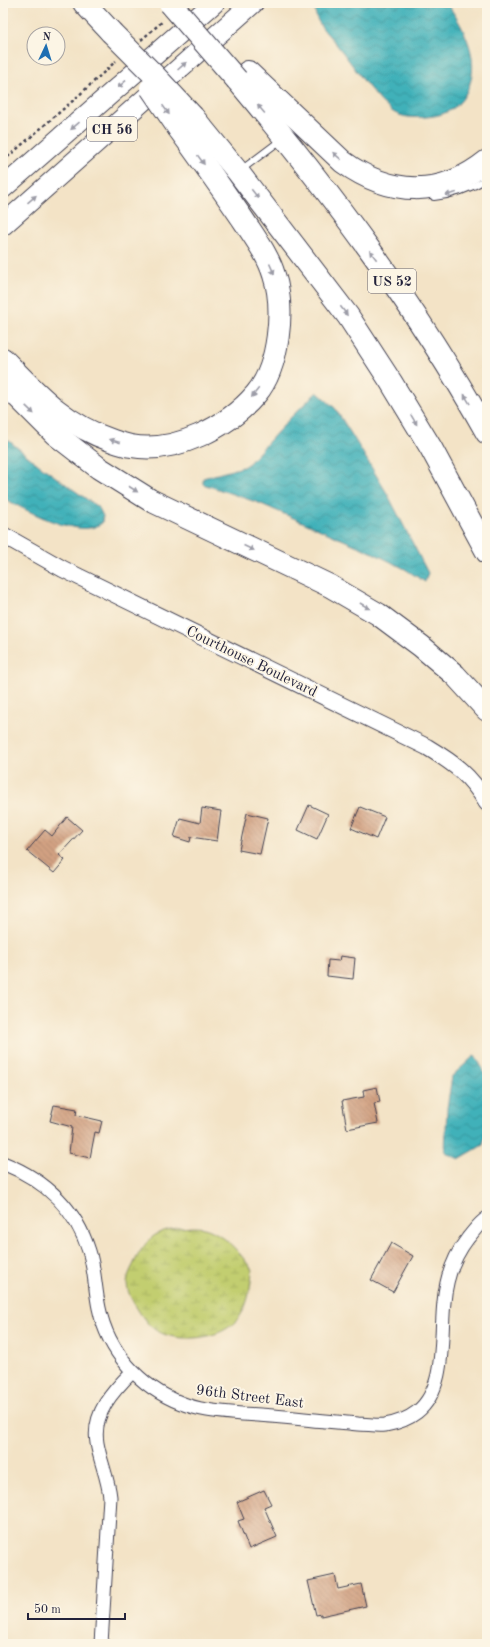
<svg xmlns="http://www.w3.org/2000/svg" width="490" height="1647" font-family="'Old Standard TT',serif">
  <defs>
    <pattern id="wetland-marsh" width="20" height="14" patternUnits="userSpaceOnUse"><rect width="20" height="14" fill="#c2ce70"/><path d="M1 5h8M5 5V1M11 12h8M15 12V8" fill="none" stroke="#a6b162"/></pattern>
    <pattern id="water-waves" width="16" height="10" patternUnits="userSpaceOnUse"><rect width="16" height="10" fill="#40b1b9"/><path d="M0 5q4-4 8 0t8 0" fill="none" stroke="#359098"/></pattern>
    <pattern id="building-back-hatch" width="6" height="6" patternUnits="userSpaceOnUse"><rect width="6" height="6" fill="#d2a182"/><path d="M-1 5l2 2M0 0l6 6M5-1l2 2" fill="none" stroke="#aa836c"/></pattern>
  </defs>
  <rect width="100%" height="100%" fill="#fcf5e5"/>
  <filter id="ink" filterUnits="userSpaceOnUse"><feTurbulence type="fractalNoise" baseFrequency=".025" numOctaves="2"/><feDisplacementMap in="SourceGraphic" scale="8" xChannelSelector="R" yChannelSelector="G"/><feConvolveMatrix kernelMatrix="1 2 1 2 8 2 1 2 1" color-interpolation-filters="sRGB"/></filter>
  <filter id="wash" filterUnits="userSpaceOnUse"><feTurbulence type="fractalNoise" baseFrequency=".012" numOctaves="4" result="noise"/><feDisplacementMap in="SourceGraphic" scale="16" xChannelSelector="R" yChannelSelector="G"/><feGaussianBlur stdDeviation="0.9" result="paint"/><feColorMatrix in="noise" values="0 0 0 0 0 0 0 0 0 0 0 0 0 0 0 0 0 1.4 0 .05"/><feComposite in="paint" operator="in"/></filter>
  <g filter="url(#wash)">
    <rect width="100%" height="100%" fill="#f3e3c6"/>
    <path fill="url(#wetland-marsh)" stroke="#727856" d="M176,1228C184,1228 196,1226 204,1228C224,1233 241,1254 252,1270C251,1287 248,1309 236,1321C219,1340 178,1343 157,1331C147,1325 141,1315 135,1305C130,1297 125,1287 128,1277C129,1272 133,1266 135,1261C140,1250 150,1236 161,1232C166,1230 171,1229 176,1228Z"/>
    <g fill="url(#water-waves)" stroke="#316a7a">
      <path d="M316,3H447C466,31 483,63 465,95C458,107 447,114 434,116C422,118 406,119 395,113C378,104 353,65 340,49C330,35 311,22 316,3Z"/>
      <polygon points="317,392 335,408 357,443 388,495 428,573 425,582 405,569 371,552 259,503 203,484 203,478 243,467 249,463 293,415"/>
      <path d="M3,436L39,465L99,508L103,516L102,523C81,541 24,509 3,498Z"/>
      <polygon points="475,1055 487,1077 487,1126 483,1145 459,1159 448,1154 445,1150 447,1108 452,1076"/>
    </g>
    <g id="blocks">
      <g fill="url(#building-back-hatch)">
        <polygon points="309,805 328,814 317,839 298,830"/>
        <polygon points="360,807 385,817 376,839 351,828"/>
        <polygon points="202,808 221,811 217,841 191,837 190,842 174,837 180,818 200,823"/>
        <polygon points="247,813 268,818 260,854 239,850"/>
        <polygon points="67,817 82,830 59,855 65,860 54,873 27,851 45,830 52,836"/>
        <polygon points="340,956 355,958 353,979 327,976 328,960 339,961"/>
        <polygon points="377,1087 380,1102 374,1103 378,1123 347,1129 342,1101 364,1097 363,1090"/>
        <polygon points="54,1105 77,1109 76,1115 102,1121 99,1133 95,1132 90,1158 69,1153 72,1127 50,1121"/>
        <polygon points="391,1243 413,1256 393,1292 371,1280"/>
        <polygon points="264,1490 271,1504 264,1507 277,1537 249,1549 238,1521 244,1519 237,1502"/>
        <polygon points="335,1575 338,1589 361,1584 366,1606 321,1616 321,1614 316,1615 308,1581"/>
      </g>
    </g>
  </g>
  <g filter="url(#ink)">
    <use href="#blocks" fill-opacity="0" stroke="#413f50" stroke-width="1"/>
    <g fill="none" stroke-linecap="round" stroke-linejoin="round">
      <defs>
        <g id="service">
          <polyline points="241,170 281,140"/>
          <path d="M434,197C453,195 470,189 487,179"/>
        </g>
        <g id="minor">
          <path d="M3,1163C45,1180 75,1207 89,1251C95,1270 95,1289 99,1308C108,1352 140,1387 181,1403C201,1411 222,1412 242,1414C263,1415 284,1417 304,1419C322,1421 340,1422 358,1424C367,1424 377,1426 385,1425C397,1423 408,1419 417,1412C447,1388 440,1336 444,1302C446,1279 454,1256 468,1238C474,1231 479,1223 487,1218"/>
          <path d="M101,1644L110,1497C108,1478 100,1461 97,1443C92,1413 113,1391 132,1372"/>
        </g>
        <path id="tertiary" d="M3,535L63,569L427,747C455,764 470,775 487,803"/>
        <g id="primary">
          <polyline points="3,188 214,3"/>
          <polyline points="3,225 253,3"/>
        </g>
        <g id="motorway">
          <polyline points="84,3 111,32"/>
          <path d="M248,72L343,162C390,196 441,198 487,161"/>
          <path d="M237,80C330,191 417,307 487,433"/>
          <polyline points="193,117 238,172 348,316 391,382 431,448 487,552"/>
          <path d="M3,359C38,395 65,425 113,441C119,443 125,445 131,446C175,454 228,427 256,394C279,367 285,308 274,275C269,258 258,242 248,227C226,194 202,161 179,129"/>
          <polyline points="3,382 55,434 99,468 150,500 330,586 378,614 421,646 455,675 487,710"/>
        </g>
      </defs>
      <use href="#service" stroke="#413f50" stroke-width="8"/>
      <use href="#minor" stroke="#413f50" stroke-width="15"/>
      <use href="#tertiary" stroke="#413f50" stroke-width="18"/>
      <use href="#primary" stroke="#413f50" stroke-width="22"/>
      <use href="#motorway" stroke="#413f50" stroke-width="24"/>
      <g stroke="#413f50" stroke-width="2.5" stroke-dasharray="3 3" stroke-linecap="butt">
        <polyline points="141,40 163,21"/>
        <polyline points="3,161 76,98 116,61"/>
      </g>
      <use href="#service" stroke="#fff" stroke-width="6"/>
      <use href="#minor" stroke="#fff" stroke-width="13"/>
      <use href="#tertiary" stroke="#fff" stroke-width="16"/>
      <use href="#primary" stroke="#fff" stroke-width="20"/>
      <use href="#motorway" stroke="#fff" stroke-width="22"/>
      <defs>
        <g id="motorway-bridge">
          <polyline points="170,3 237,80"/>
          <polyline points="111,32 154,75 193,117"/>
          <polyline points="151,88 179,129"/>
        </g>
      </defs>
      <use href="#motorway-bridge" stroke="#413f50" stroke-width="24" stroke-linecap="butt"/>
      <use href="#motorway-bridge" stroke="#fff" stroke-width="22"/>
    </g>
    <defs><path id="oneway-solid" d="M-6-.8H1V-3.2L6.5 0L1 3.2V.8H-6Z"/></defs>
    <g fill="#9c9ca7">
      <use href="#oneway-solid" transform="translate(182 66) rotate(-42)"/>
      <use href="#oneway-solid" transform="translate(122 84) rotate(139)"/>
      <use href="#oneway-solid" transform="translate(261 109) rotate(-130)"/>
      <use href="#oneway-solid" transform="translate(166 110) rotate(55)"/>
      <use href="#oneway-solid" transform="translate(75 126) rotate(139)"/>
      <use href="#oneway-solid" transform="translate(337 156) rotate(-139)"/>
      <use href="#oneway-solid" transform="translate(201 160) rotate(54)"/>
      <use href="#oneway-solid" transform="translate(255 194) rotate(52)"/>
      <use href="#oneway-solid" transform="translate(451 194) rotate(166)"/>
      <use href="#oneway-solid" transform="translate(32 199) rotate(-41)"/>
      <use href="#oneway-solid" transform="translate(373 255) rotate(-127)"/>
      <use href="#oneway-solid" transform="translate(272 269) rotate(66)"/>
      <use href="#oneway-solid" transform="translate(344 311) rotate(53)"/>
      <use href="#oneway-solid" transform="translate(255 393) rotate(129)"/>
      <use href="#oneway-solid" transform="translate(467 399) rotate(-121)"/>
      <use href="#oneway-solid" transform="translate(30 410) rotate(44)"/>
      <use href="#oneway-solid" transform="translate(414 420) rotate(59)"/>
      <use href="#oneway-solid" transform="translate(115 441) rotate(-162)"/>
      <use href="#oneway-solid" transform="translate(133 489) rotate(33)"/>
      <use href="#oneway-solid" transform="translate(249 548) rotate(24)"/>
      <use href="#oneway-solid" transform="translate(365 606) rotate(30)"/>
    </g>
  </g>
  <g text-anchor="middle" stroke-width="4" stroke-linejoin="round" paint-order="stroke">
    <g fill="#fcf5e5" stroke="#63616e" stroke-width="1">
      <rect x="87" y="117" width="50" height="24" rx="3"/>
      <rect x="368" y="269" width="48" height="24" rx="3"/>
    </g>
    <g font-size="14" font-weight="bold" fill="#22223b">
      <text x="112" y="134">CH 56</text>
      <text x="392" y="286">US 52</text>
    </g>
    <g font-size="15" fill="#22223b" stroke="#fcf5e5">
      <text transform="translate(252 661) rotate(26)" y="5">Courthouse Boulevard</text>
      <text transform="translate(250 1396) rotate(7)" y="5">96th Street East</text>
    </g>
  </g>
  <rect width="490" height="1647" fill="none" stroke="#fcf5e5" stroke-width="16"/>
  <g transform="translate(46 46) rotate(4)"><circle r="19" fill="#fcf5e5" stroke="#a5a1a1"/>
  <path d="M0-3L7 15L0 10L-7 15Z" fill="#1f6fb2"/>
  <text y="-6" font-size="11" font-weight="bold" text-anchor="middle" fill="#22223b">N</text>
  </g>
  <path d="M28 1613v6h97v-6" fill="none" stroke="#22223b" stroke-width="2"/>
  <text x="34" y="1613" font-size="12" fill="#22223b" stroke="#fcf5e5" stroke-width="3" paint-order="stroke">50 m</text>
</svg>
